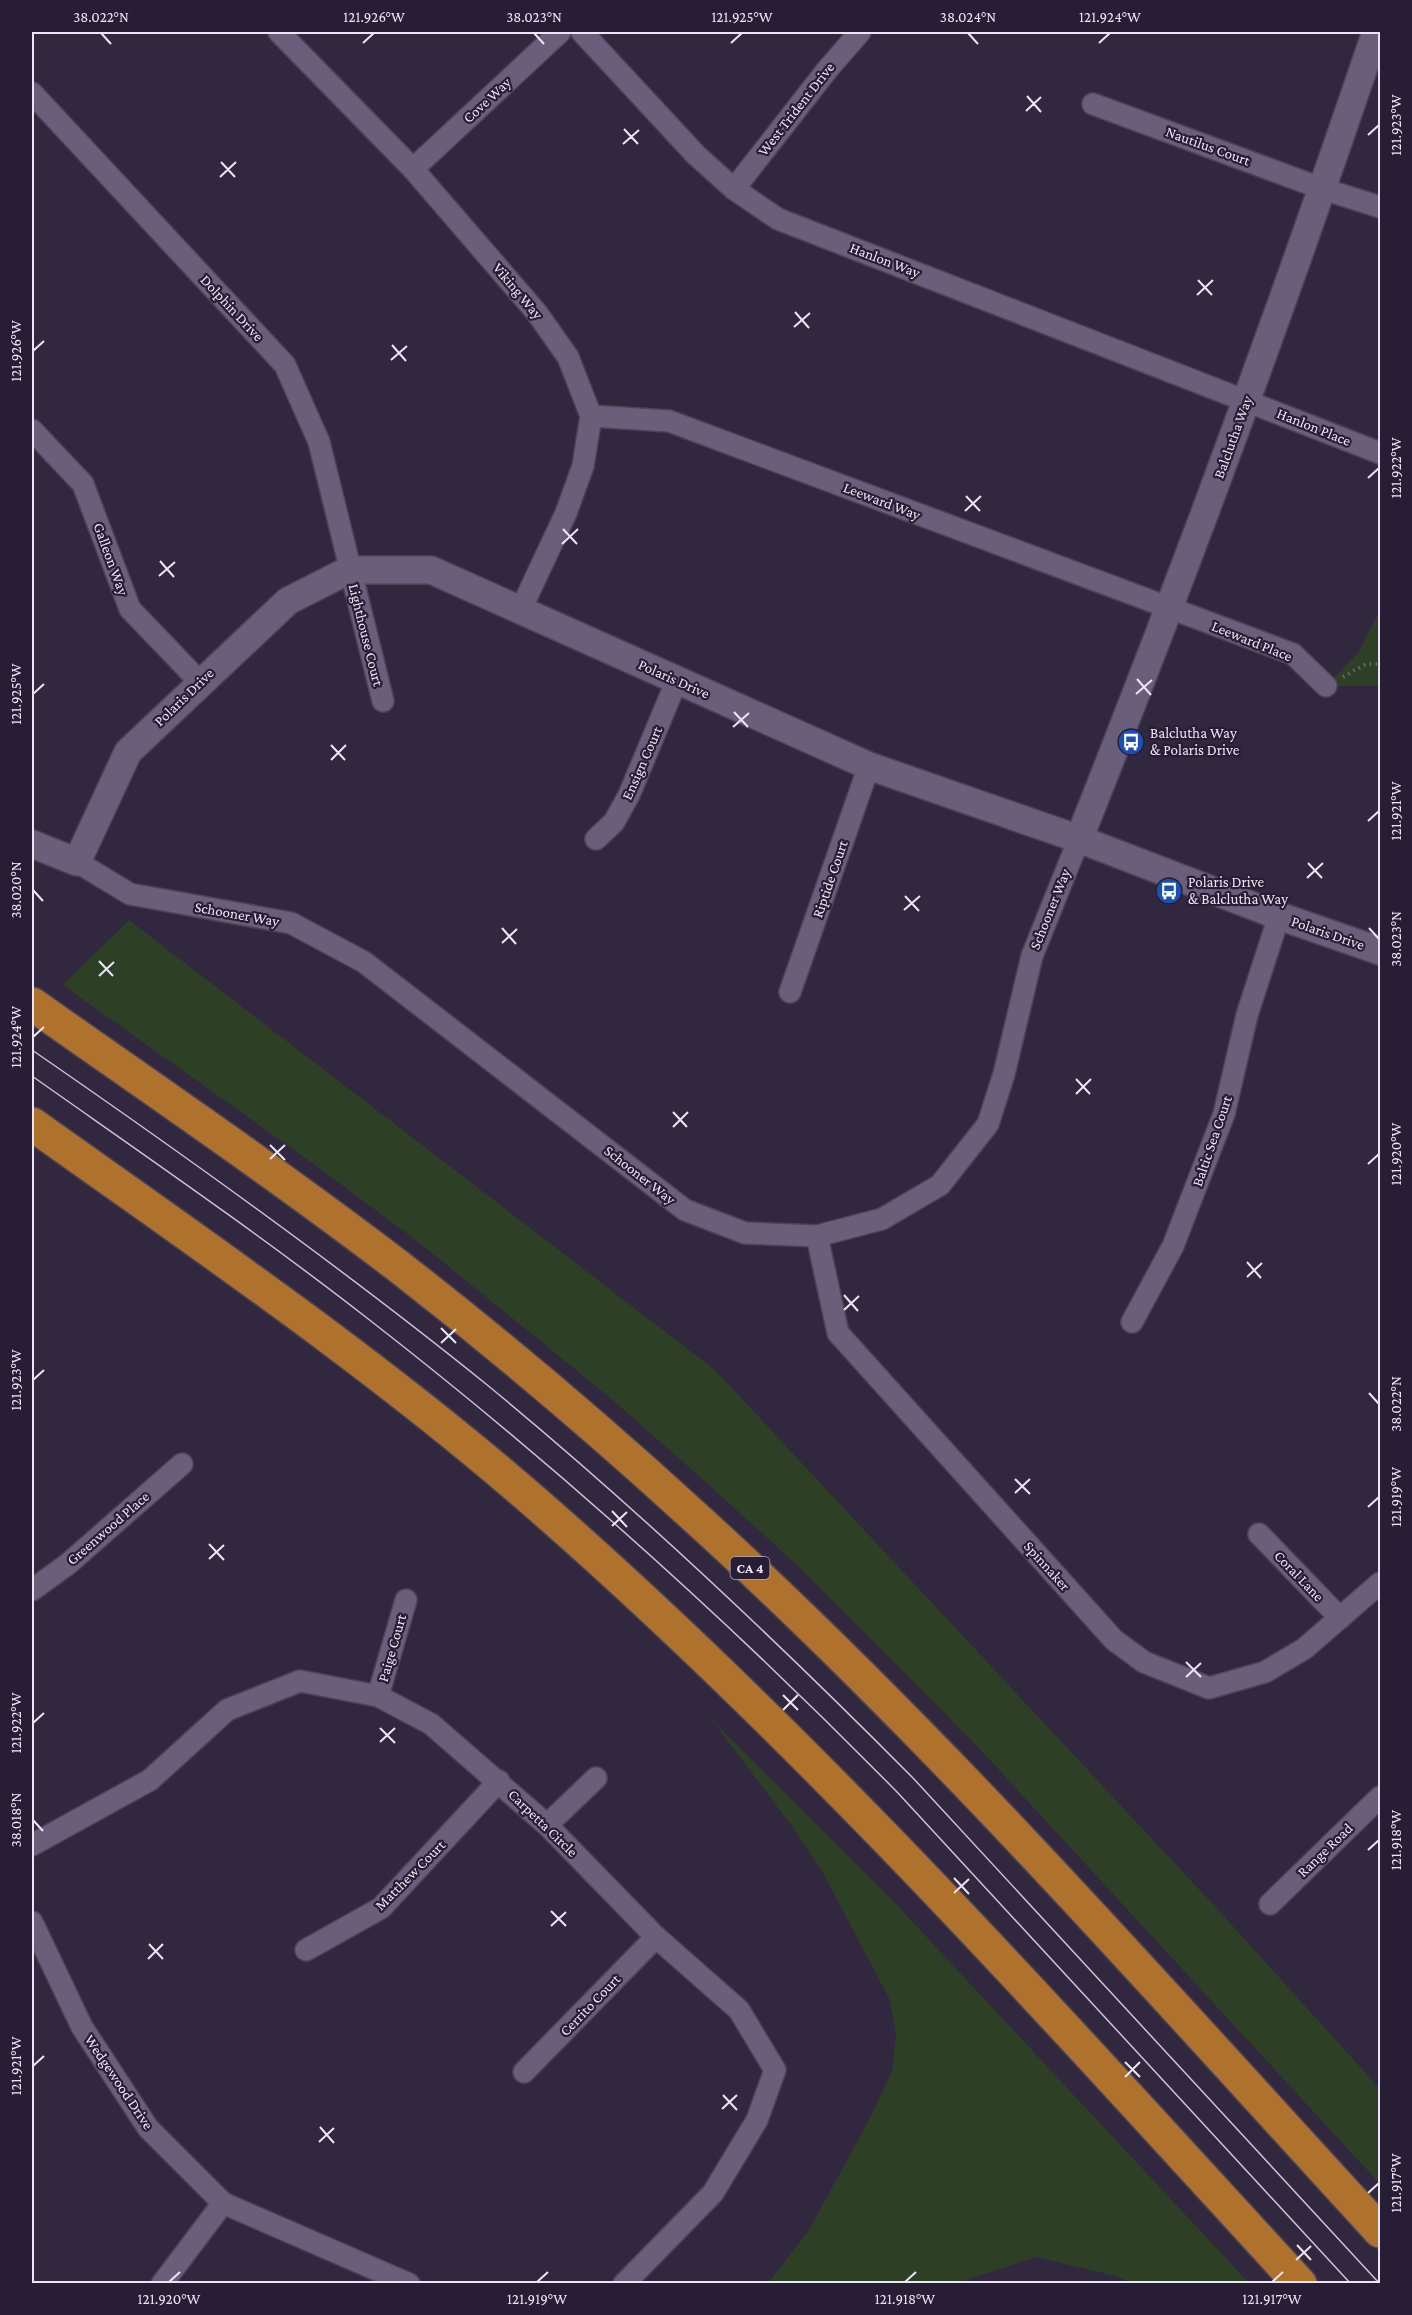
<svg xmlns="http://www.w3.org/2000/svg" width="1412" height="2315" font-family="'Crimson Pro',serif">
  <rect width="100%" height="100%" fill="#312840"/>
  <g fill="#2d3f24">
    <polygon points="1380,610 1380,686 1326,686 1358,653"/>
    <polygon points="129,920 715,1370 1222,1914 1380,2089 1380,2184 977,1746 799,1567 708,1484 608,1396 417,1241 315,1165 63,985"/>
    <polygon points="712,1720 894,1902 1249,2283 1131,2283 1115,2276 1036,2257 957,2283 768,2283 807,2233 868,2122 892,2071 896,2034 889,1998 823,1873 791,1825"/>
  </g>
  <g fill="none" stroke-linecap="round" stroke-linejoin="round">
    <defs>
      <g id="minor">
        <polyline points="279,32 413,169 537,313 568,357 591,416 583,466 566,513 521,609"/>
        <polyline points="582,32 696,155 734,189 778,219 1380,453"/>
        <polyline points="32,93 285,365 319,442 383,701"/>
        <polyline points="1093,104 1323,189 1380,207"/>
        <polyline points="413,169 560,32"/>
        <polyline points="734,189 827,70 860,32"/>
        <polyline points="591,416 669,421 1293,654 1326,686"/>
        <polyline points="32,430 83,484 130,609 200,682"/>
        <polyline points="596,839 614,822 629,795 677,680"/>
        <polyline points="77,862 130,894 291,923 364,962 685,1210 745,1233 817,1236 882,1219 940,1185 988,1124 1004,1074 1032,956 1079,839"/>
        <polyline points="790,992 869,766"/>
        <polyline points="817,1236 838,1333 1114,1640 1144,1662 1209,1688 1265,1672 1304,1649 1380,1583"/>
        <polyline points="1132,1322 1173,1246 1224,1114 1247,1015 1279,916"/>
        <polyline points="1259,1534 1340,1618"/>
        <polyline points="32,1590 68,1564 182,1464"/>
        <polyline points="378,1696 406,1600"/>
        <polyline points="547,1825 596,1778"/>
        <polyline points="32,1845 150,1780 227,1710 300,1681 378,1696 431,1724 547,1825 656,1937 739,2010 775,2070 757,2120 713,2193 624,2284"/>
        <polyline points="1270,1904 1380,1797"/>
        <polyline points="32,1922 82,2027 148,2128 223,2203 409,2284"/>
        <polyline points="306,1950 381,1908 499,1781"/>
        <polyline points="524,2072 656,1937"/>
        <polyline points="162,2284 223,2203"/>
      </g>
      <g id="tertiary">
        <path d="M1079,839C1185,573 1284,303 1376,32"/>
        <polyline points="32,844 77,862 128,752 288,601 349,570 431,570 869,766 1079,839 1279,916 1380,951"/>
      </g>
      <g id="motorway">
        <path d="M32,1004C154,1090 279,1175 398,1266C497,1343 593,1424 686,1509C934,1733 1154,1985 1380,2231"/>
        <path d="M32,1124C203,1246 378,1365 537,1504C811,1743 1054,2016 1300,2284"/>
      </g>
    </defs>
    <use href="#minor" stroke="#4b4358" stroke-width="24"/>
    <use href="#tertiary" stroke="#4b4358" stroke-width="30"/>
    <use href="#motorway" stroke="#4b4358" stroke-width="36"/>
    <polyline stroke="#6f677c" stroke-width="4" stroke-dasharray="1.5 4.5" stroke-linecap="butt" points="1343,677 1366,664 1380,664"/>
    <use href="#minor" stroke="#695f7a" stroke-width="21"/>
    <use href="#tertiary" stroke="#695f7a" stroke-width="27"/>
    <use href="#motorway" stroke="#af722c" stroke-width="33"/>
    <g stroke="#c9c3d4" stroke-width="1.5">
      <path d="M32,1050C186,1156 340,1266 486,1384C636,1507 776,1640 913,1778L1380,2284"/>
      <path d="M32,1076C144,1155 258,1233 367,1318C555,1464 731,1623 898,1793L1351,2284"/>
    </g>
  </g>
  <path fill="none" stroke="#ebe5f5" stroke-width="2" d="M101,33L111,44M534,33L544,44M968,33L978,44M363,43L374,33M731,43L742,33M1099,43L1110,33M1027,96L1041,112M1026,111L1041,97M624,129L638,144M1368,135L1379,125M623,144L639,130M221,162L235,177M220,177L236,162M1198,280L1212,295M1197,295L1213,280M795,312L809,328M794,327L810,313M392,345L406,361M33,351L44,341M391,360L407,346M1368,478L1379,468M966,496L980,511M965,511L981,496M563,529L577,544M562,544L578,529M160,561L174,577M159,576L175,562M1137,679L1151,695M33,694L44,684M1136,694L1152,680M734,712L748,727M733,727L749,713M331,745L345,760M331,760L346,745M1368,821L1379,811M1308,863L1322,878M1307,878L1323,863M33,890L43,901M905,896L919,911M904,910L920,896M502,928L516,944M1369,928L1379,939M502,943L517,929M99,961L113,976M99,976L114,962M33,1037L44,1027M1076,1079L1090,1094M1076,1094L1091,1079M673,1112L687,1127M673,1127L688,1112M270,1145L285,1160M270,1159L285,1145M1368,1164L1379,1154M1247,1262L1261,1278M1247,1277L1262,1263M844,1295L858,1311M844,1310L859,1296M441,1328L456,1343M441,1343L456,1329M33,1380L44,1370M1369,1393L1379,1404M1015,1479L1030,1494M1015,1493L1030,1479M1368,1507L1379,1497M612,1511L627,1527M612,1526L627,1512M209,1544L224,1560M209,1559L224,1545M1186,1662L1201,1677M1186,1677L1201,1663M783,1695L798,1710M783,1710L798,1695M33,1723L44,1713M380,1728L395,1743M380,1742L395,1728M33,1820L43,1831M1368,1850L1379,1840M954,1878L969,1894M954,1893L969,1879M551,1911L566,1926M551,1926L566,1912M149,1944L163,1959M148,1959L163,1944M1125,2062L1140,2077M33,2066L44,2056M1125,2077L1140,2062M723,2095L737,2110M722,2109L737,2095M320,2127L334,2143M319,2142L334,2128M1368,2193L1379,2183M1297,2245L1311,2260M1296,2260L1311,2246M169,2282L180,2272M537,2282L548,2272M905,2282L916,2272M1272,2282L1283,2272"/>
  <defs>
    <symbol id="bus-disc" viewBox="-11 -11 22 22"><circle r="9.5" fill="#1a4fb4" stroke="#271e35"/><path d="M-5-6H5V4H4V6H2V4H-2V6H-4V4H-5ZM-3.5-4V0h7V-4ZM-3.5 1.2v1.5H-2V1.2ZM2 1.2v1.5H3.5V1.2Z" fill="#fff"/></symbol>
  </defs>
  <g fill-rule="evenodd">
    <use href="#bus-disc" x="1116" y="727" width="30" height="30"/>
    <use href="#bus-disc" x="1154" y="876" width="30" height="30"/>
  </g>
  <g text-anchor="middle" stroke-width="4.5" stroke-linejoin="round" paint-order="stroke">
    <rect fill="#271e35" stroke="#b0a9bb" stroke-width="1.5" x="730.5" y="1557" width="39" height="22" rx="4.5"/>
    <g font-size="14" font-weight="bold" fill="#ebe5f5">
      <text x="750" y="1573">CA 4</text>
    </g>
    <g font-size="15" fill="#ebe5f5" stroke="#271e35">
      <text transform="translate(487 100) rotate(-43)" y="5">Cove Way</text>
      <text transform="translate(796 109) rotate(-52)" y="5">West Trident Drive</text>
      <text transform="translate(1208 146) rotate(20)" y="5">Nautilus Court</text>
      <text transform="translate(885 260) rotate(21)" y="5">Hanlon Way</text>
      <text transform="translate(518 291) rotate(50)" y="5">Viking Way</text>
      <text transform="translate(232 308) rotate(47)" y="5">Dolphin Drive</text>
      <text transform="translate(1314 427) rotate(22)" y="5">Hanlon Place</text>
      <text transform="translate(1233 437) rotate(-70)" y="5">Balclutha Way</text>
      <text transform="translate(882 501) rotate(21)" y="5">Leeward Way</text>
      <text transform="translate(111 559) rotate(70)" y="5">Galleon Way</text>
      <text transform="translate(366 635) rotate(76)" y="5">Lighthouse Court</text>
      <text transform="translate(1252 641) rotate(22)" y="5">Leeward Place</text>
      <text transform="translate(674 679) rotate(24)" y="5">Polaris Drive</text>
      <text transform="translate(184 697) rotate(-44)" y="5">Polaris Drive</text>
      <text transform="translate(642 763) rotate(-66)" y="5">Ensign Court</text>
      <text transform="translate(830 879) rotate(-71)" y="5">Riptide Court</text>
      <text transform="translate(1050 909) rotate(-68)" y="5">Schooner Way</text>
      <text transform="translate(237 914) rotate(10)" y="5">Schooner Way</text>
      <text transform="translate(1328 933) rotate(19)" y="5">Polaris Drive</text>
      <text transform="translate(1212 1141) rotate(-71)" y="5">Baltic Sea Court</text>
      <text transform="translate(640 1175) rotate(38)" y="5">Schooner Way</text>
      <text transform="translate(108 1528) rotate(-41)" y="5">Greenwood Place</text>
      <text transform="translate(1047 1566) rotate(48)" y="5">Spinnaker</text>
      <text transform="translate(1299 1576) rotate(46)" y="5">Coral Lane</text>
      <text transform="translate(392 1648) rotate(-74)" y="5">Paige Court</text>
      <text transform="translate(543 1823) rotate(44)" y="5">Carpetta Circle</text>
      <text transform="translate(1325 1850) rotate(-44)" y="5">Range Road</text>
      <text transform="translate(410 1875) rotate(-45)" y="5">Matthew Court</text>
      <text transform="translate(590 2005) rotate(-46)" y="5">Cerrito Court</text>
      <text transform="translate(119 2082) rotate(56)" y="5">Wedgewood Drive</text>
    </g>
    <g font-size="15" fill="#ebe5f5" stroke="#271e35" text-anchor="start">
      <text x="1150" y="738">Balclutha Way<tspan x="1150" dy="17">&amp; Polaris Drive</tspan></text>
      <text x="1188" y="887">Polaris Drive<tspan x="1188" dy="17">&amp; Balclutha Way</tspan></text>
    </g>
  </g>
  <rect width="1412" height="2315" fill="none" stroke="#271e35" stroke-width="66"/>
  <rect x="33" y="33" width="1346" height="2249" fill="none" stroke="#ebe5f5" stroke-width="2"/>
  <g font-size="15" text-anchor="middle" fill="#ebe5f5">
    <text x="101" y="22">38.022°N</text>
    <text x="374" y="22">121.926°W</text>
    <text x="534" y="22">38.023°N</text>
    <text x="742" y="22">121.925°W</text>
    <text x="968" y="22">38.024°N</text>
    <text x="1110" y="22">121.924°W</text>
    <text transform="translate(1396 125) rotate(-90)" y="5">121.923°W</text>
    <text transform="translate(16 351) rotate(-90)" y="5">121.926°W</text>
    <text transform="translate(1396 468) rotate(-90)" y="5">121.922°W</text>
    <text transform="translate(16 694) rotate(-90)" y="5">121.925°W</text>
    <text transform="translate(1396 811) rotate(-90)" y="5">121.921°W</text>
    <text transform="translate(16 890) rotate(-90)" y="5">38.020°N</text>
    <text transform="translate(1396 939) rotate(-90)" y="5">38.023°N</text>
    <text transform="translate(16 1037) rotate(-90)" y="5">121.924°W</text>
    <text transform="translate(1396 1154) rotate(-90)" y="5">121.920°W</text>
    <text transform="translate(16 1380) rotate(-90)" y="5">121.923°W</text>
    <text transform="translate(1396 1404) rotate(-90)" y="5">38.022°N</text>
    <text transform="translate(1396 1497) rotate(-90)" y="5">121.919°W</text>
    <text transform="translate(16 1723) rotate(-90)" y="5">121.922°W</text>
    <text transform="translate(16 1820) rotate(-90)" y="5">38.018°N</text>
    <text transform="translate(1396 1840) rotate(-90)" y="5">121.918°W</text>
    <text transform="translate(16 2066) rotate(-90)" y="5">121.921°W</text>
    <text transform="translate(1396 2183) rotate(-90)" y="5">121.917°W</text>
    <text x="169" y="2304">121.920°W</text>
    <text x="537" y="2304">121.919°W</text>
    <text x="905" y="2304">121.918°W</text>
    <text x="1272" y="2304">121.917°W</text>
  </g>
</svg>
